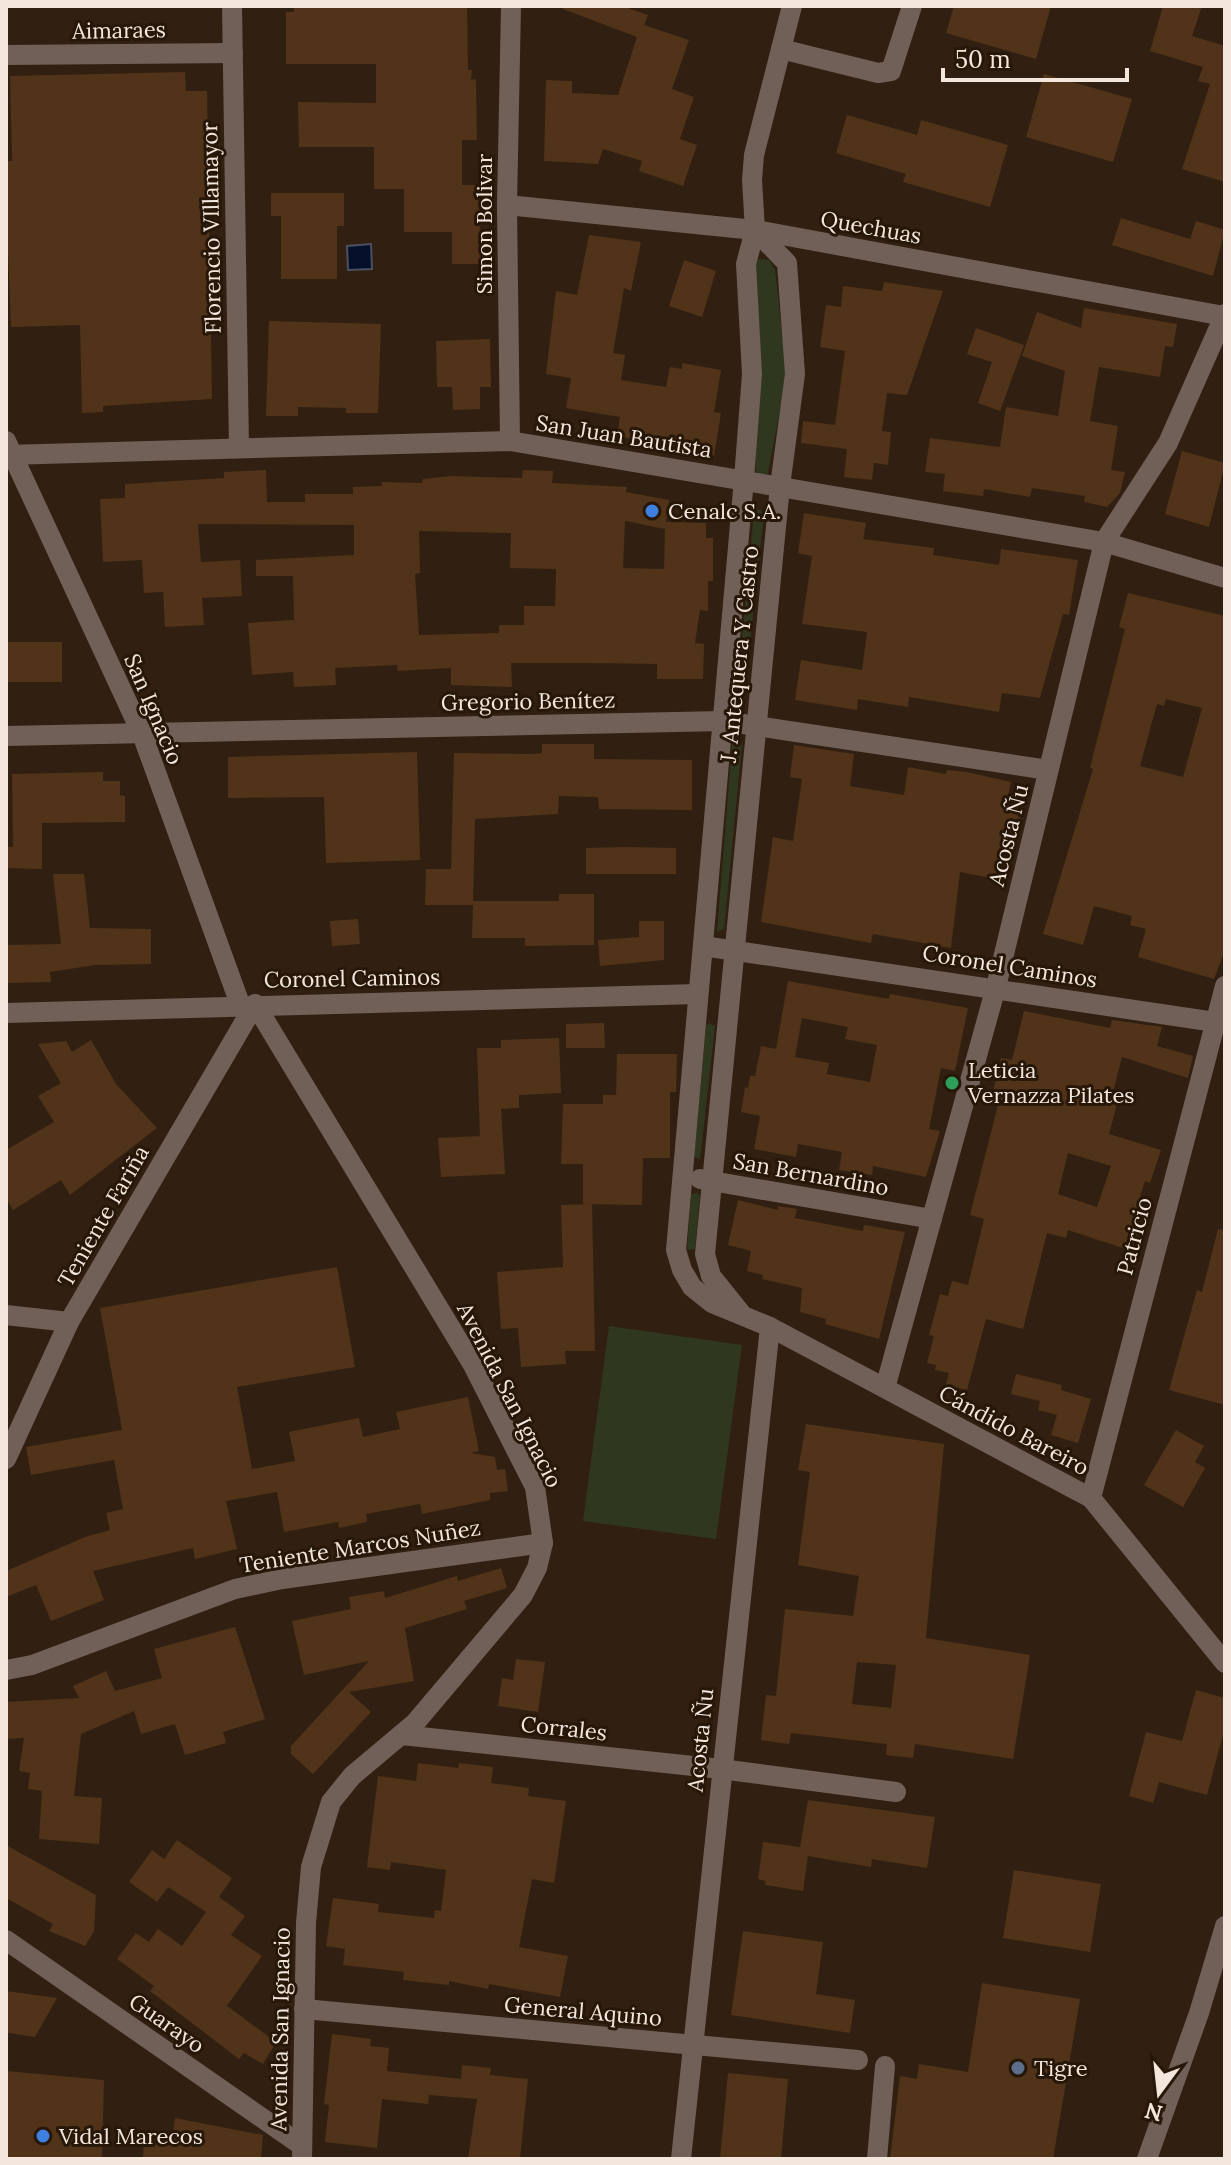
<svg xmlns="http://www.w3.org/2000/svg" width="1231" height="2165" font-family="Lora,serif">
  <rect width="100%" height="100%" fill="#312011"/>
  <g fill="#30371f">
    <polygon points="756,259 769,260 775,270 787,375 767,477 756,472 749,328"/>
    <polygon points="758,509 764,513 743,707 736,703 754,512"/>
    <polygon points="735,741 742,745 724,929 717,932 732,744"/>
    <polygon points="709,1023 715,1026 700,1159 694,1157 706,1026"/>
    <polygon points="697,1193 700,1196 695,1249 687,1250 691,1194"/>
    <polygon points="609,1326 742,1345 716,1539 583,1521"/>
  </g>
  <polygon fill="#040f2a" stroke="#4b5060" stroke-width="2" points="371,244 372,269 348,270 347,246"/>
  <g fill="#503318" fill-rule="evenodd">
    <polygon points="294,6 467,6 468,70 472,70 471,80 476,79 477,140 462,140 462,185 479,185 480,231 485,232 486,264 452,264 452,232 404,232 404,189 374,189 374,147 299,147 298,102 376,103 376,64 286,64 286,12 294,12"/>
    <polygon points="564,6 622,6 648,15 644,25 689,40 672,89 694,97 680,139 697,145 683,186 639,171 642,161 603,149 598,164 544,161 546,80 572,81 572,93 618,95 637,37 563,9"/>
    <polygon points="954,6 1051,6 1036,59 946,33"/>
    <polygon points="1163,6 1202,6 1192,36 1225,46 1225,182 1182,169 1210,84 1198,81 1203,67 1150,51"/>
    <polygon points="185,72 186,91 207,91 212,399 103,406 103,412 82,413 80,325 11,327 6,200 6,161 12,161 10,76"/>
    <polygon points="1044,74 1132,99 1113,162 1026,137"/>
    <polygon points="847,115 917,135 921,120 1008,145 990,207 903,182 906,174 836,153"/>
    <polygon points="271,193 344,193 344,226 337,226 337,279 281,279 281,216 271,216"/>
    <polygon points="1121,218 1190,239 1196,221 1225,230 1213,276 1112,245"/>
    <polygon points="589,235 641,242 631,291 624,288 613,353 625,355 621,380 666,387 670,367 682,369 682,363 721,370 714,412 721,413 714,456 617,436 620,417 566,408 571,378 546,374 556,291 577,295"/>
    <polygon points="684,260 716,271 702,317 669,306"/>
    <polygon points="884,282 943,291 907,395 887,393 882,431 891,432 888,465 874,463 872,480 844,477 847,449 801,443 803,421 835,425 845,351 820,347 826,305 841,307 843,286 882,291"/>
    <polygon points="1084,308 1177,324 1173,347 1165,346 1160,377 1099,367 1090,421 1118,426 1111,470 1125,472 1120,493 1107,507 1084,502 1085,496 1032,488 1030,497 984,489 983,496 943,491 945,474 925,472 930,438 1000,447 1006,407 1058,416 1065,371 1022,356 1037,312 1081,328"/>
    <polygon points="269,321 381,324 378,413 346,413 346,408 298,407 298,416 266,416"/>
    <polygon points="976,328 1024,345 1000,411 978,403 992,362 967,354"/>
    <polygon points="490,339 491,387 480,387 480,409 453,410 452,387 437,387 436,341"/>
    <polygon points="1182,451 1225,463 1209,527 1165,514"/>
    <path d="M266,470L267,502H305V494H353V487L382,486V482L422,483L423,479L451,476L522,478L523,470L553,471L552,483L627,487L626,492L669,500L666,522L706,523V538H713V581H708V611L700,610L695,643L704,644L703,679H657V664L594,663H511L512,687L451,685V668L398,671L397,665L335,668L336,685L294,687L293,672L252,675L248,623L294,620L293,576H256V560L354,555V525L198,524L201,562L240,560L242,596L202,598L204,625L165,627L163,592L144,593L142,560L103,562L100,499L125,498V484L224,478V472ZM625,521L665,529L664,569L623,568ZM419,531L511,533L510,568L556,569L555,606H524V625H499V633L419,635L415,574L420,573Z"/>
    <polygon points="804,513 866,523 863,539 934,548 933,555 999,565 1001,549 1078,560 1069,615 1063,614 1040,698 1002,693 999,712 909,697 908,707 858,699 857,710 795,700 801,660 862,670 867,632 802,624 812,556 798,553"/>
    <path d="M1128,593L1225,616V950L1214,979L1138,957L1146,929L1130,925L1132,916L1094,906L1083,945L1043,934L1093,769L1090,768L1125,629L1119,627ZM1166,699L1202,708L1183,777L1140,766L1157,704L1164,706Z"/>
    <rect x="6" y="642" width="56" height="40"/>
    <polygon points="542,744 594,744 594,759 692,760 692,810 599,809 598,797 559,796 558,814 475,819 473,901 559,901 559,894 594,894 594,945 525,946 525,938 472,938 473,905 425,905 426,869 451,869 454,753 531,754 542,753"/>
    <polygon points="794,745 854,754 850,786 904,795 908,767 946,774 947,770 967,772 1011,782 1008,796 1024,800 1015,843 1004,841 997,879 960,872 951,948 873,934 871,943 761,922 773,837 793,841 802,779 790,777"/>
    <polygon points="417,752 420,860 326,863 324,797 228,798 228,757"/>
    <polygon points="103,772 103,781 120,781 120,795 125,796 125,822 42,823 42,869 6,868 6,847 13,847 12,774"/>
    <polygon points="625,847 676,848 676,874 586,874 586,848"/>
    <polygon points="53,874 84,874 90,928 151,929 151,964 95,965 50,972 51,982 6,983 6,945 61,944"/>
    <polygon points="358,919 360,944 332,946 330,921"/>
    <polygon points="639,921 664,921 664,960 600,966 598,940 639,937"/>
    <path d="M788,981L889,999L890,994L968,1008L955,1071L941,1068L929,1129L940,1131L926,1177L873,1166L872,1175L839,1170L842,1152L798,1144L796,1157L754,1149L760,1116L741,1112L745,1087L748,1088L750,1076H755L761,1046L776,1049ZM802,1018L848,1027L845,1039L877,1045L870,1082L827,1074L829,1063L795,1057Z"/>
    <path d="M1024,1011L1110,1028L1112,1020L1162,1027L1157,1046L1193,1056L1188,1078L1122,1057L1112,1096L1119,1097L1109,1134L1161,1150L1150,1183L1145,1181L1133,1219L1141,1222L1132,1251L1068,1230L1066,1238L1047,1233L1023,1329L986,1319L967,1390L946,1385L949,1373L935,1370L936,1365L927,1363L934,1336L929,1335L940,1294L948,1296L952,1281L968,1285L984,1219L970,1215L1000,1097L992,1095L1001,1058L1012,1060ZM1068,1153L1111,1166L1097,1207L1058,1194Z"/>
    <polygon points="604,1023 605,1048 566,1048 566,1024"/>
    <polygon points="559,1038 561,1093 519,1095 519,1108 501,1109 505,1174 441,1177 438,1138 480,1136 477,1048 501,1048 501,1040"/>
    <polygon points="91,1040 116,1084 157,1128 70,1195 61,1180 13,1210 6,1198 6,1150 54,1122 38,1096 61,1083 38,1044 66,1041 72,1052"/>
    <polygon points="617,1054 677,1054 676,1092 670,1092 670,1158 643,1158 642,1205 583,1204 583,1164 561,1164 563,1104 603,1104 603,1095 616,1095"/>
    <polygon points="738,1200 778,1210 778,1206 797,1209 795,1218 863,1231 864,1225 905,1232 879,1339 825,1324 826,1319 800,1312 802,1288 762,1279 763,1275 747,1271 751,1251 728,1245"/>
    <polygon points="592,1204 595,1351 565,1351 566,1364 521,1367 518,1328 501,1329 497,1272 563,1267 561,1205"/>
    <polygon points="1218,1229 1225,1230 1225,1405 1169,1390 1197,1290 1202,1292"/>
    <polygon points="337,1267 355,1367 237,1387 252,1469 295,1461 289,1432 359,1418 363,1437 400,1429 396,1412 468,1397 479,1451 471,1453 495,1457 497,1470 505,1469 508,1491 490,1493 490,1500 422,1514 420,1504 366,1514 367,1522 339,1528 338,1522 284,1532 277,1492 226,1501 237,1549 195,1559 193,1548 93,1571 104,1600 51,1621 36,1585 6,1597 6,1571 85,1537 110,1530 106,1513 123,1509 114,1460 31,1475 26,1447 122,1430 100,1308"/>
    <polygon points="1016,1374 1062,1385 1061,1390 1091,1399 1078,1443 1051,1435 1057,1415 1038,1410 1040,1401 1011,1394"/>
    <path d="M806,1424L944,1444L926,1638L1030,1655L1013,1759L915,1744L913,1758L886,1755L887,1744L791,1733L789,1744L761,1740L766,1695L776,1696L785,1609L853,1616L859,1576L798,1565L810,1472L798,1470ZM857,1662L896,1665L891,1708L852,1704Z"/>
    <polygon points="1176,1430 1204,1446 1195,1462 1205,1468 1183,1507 1144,1485"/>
    <polygon points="501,1568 507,1588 464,1601 467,1609 405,1628 414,1681 349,1692 371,1712 313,1774 291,1754 291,1746 369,1661 304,1675 292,1621 351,1609 349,1597 384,1591 385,1598 457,1576 458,1581"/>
    <polygon points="235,1627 265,1719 223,1732 226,1743 185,1755 175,1724 141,1734 134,1711 81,1734 74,1796 102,1798 99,1844 39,1839 42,1791 28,1789 30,1773 19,1771 24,1738 6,1739 6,1702 79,1698 73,1686 106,1671 115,1691 162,1678 154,1649"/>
    <polygon points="516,1659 545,1662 538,1712 498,1706 502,1678 513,1680"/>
    <polygon points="1196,1690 1225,1698 1225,1727 1207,1795 1159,1782 1153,1803 1129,1796 1146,1732 1182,1741"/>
    <polygon points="418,1763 458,1768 459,1763 493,1767 491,1783 529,1788 528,1796 566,1801 554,1883 532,1879 519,1947 568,1956 560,1997 489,1984 488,1989 449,1981 449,1985 403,1980 404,1972 343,1965 345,1949 326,1946 333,1898 379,1904 378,1912 434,1918 435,1910 441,1911 446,1870 391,1862 390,1870 367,1867 378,1776 416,1781"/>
    <polygon points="808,1800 935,1817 927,1868 872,1859 871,1867 808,1856 803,1891 765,1885 766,1881 758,1879 763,1842 800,1847"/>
    <polygon points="177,1840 232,1878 219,1897 245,1916 231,1935 262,1956 227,2006 276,2042 263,2064 244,2053 239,2059 150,1991 154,1986 117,1959 136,1933 149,1942 158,1929 182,1946 206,1912 168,1887 157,1902 129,1882 152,1850 164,1859"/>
    <polygon points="6,1845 96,1895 94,1931 85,1946 49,1931 53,1924 6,1898"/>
    <polygon points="1014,1870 1101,1884 1090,1952 1003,1938"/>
    <polygon points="743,1931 823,1942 816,1994 855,2000 850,2033 731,2015"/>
    <polygon points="982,1983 1080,1999 1053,2159 890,2159 900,2076 917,2079 919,2064 968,2072"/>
    <polygon points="6,1991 57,1998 35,2037 8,2033"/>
    <polygon points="332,2034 371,2039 370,2046 389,2048 387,2071 461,2079 462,2065 491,2068 490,2075 528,2079 520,2159 468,2159 477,2099 429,2095 428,2104 382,2099 377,2148 325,2142 329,2105 324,2104"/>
    <polygon points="6,2071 104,2080 102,2159 6,2159"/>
    <polygon points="728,2073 788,2079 781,2159 720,2159"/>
    <polygon points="175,2118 263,2135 261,2159 143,2159 144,2131 173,2132"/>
  </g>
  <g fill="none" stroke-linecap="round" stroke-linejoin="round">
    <g stroke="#716057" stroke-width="20">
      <polyline points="232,6 239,448"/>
      <polyline points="792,6 754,155 752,180 755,230 746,264 752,374 744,479 676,1250 682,1270 692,1287 712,1303 770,1327 1091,1498 1225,1663"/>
      <polyline points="781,49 878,73 891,71 912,6"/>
      <polyline points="6,55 233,53"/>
      <polyline points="507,205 755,230 1224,316"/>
      <polyline points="6,441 142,734 240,1004"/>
      <polyline points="510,441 507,205 511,6"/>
      <polyline points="6,455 510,441 1104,542 1225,578"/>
      <polyline points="6,736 723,721 1048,770"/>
      <polyline points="703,946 1215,1022"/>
      <polyline points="6,1013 698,994"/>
      <polyline points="700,1179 932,1219"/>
      <polyline points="740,1312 711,1276 705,1254 780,486 795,374 787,263 755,230"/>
      <polyline points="6,1315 69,1322"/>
      <polyline points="885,1388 996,987 1104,542 1168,443 1225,314"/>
      <polyline points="6,1459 69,1322 255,1004 473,1365 535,1487 543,1543 537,1568 523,1595 415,1723 352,1776 331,1802 311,1867 306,1923 302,2159"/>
      <polyline points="1091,1498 1225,986"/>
      <polyline points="6,1670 32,1665 235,1589 282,1579 543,1543"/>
      <polyline points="402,1735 721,1769 896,1792"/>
      <polyline points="6,1940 301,2145"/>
      <polyline points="304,2009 858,2060"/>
      <polyline points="681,2159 770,1327"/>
      <polyline points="877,2159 885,2066"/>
      <polyline points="1147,2159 1199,2013 1225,1926"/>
    </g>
  </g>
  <g fill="#3f7fe0" stroke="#271708" stroke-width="3">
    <circle cx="652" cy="511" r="8"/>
    <circle cx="43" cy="2136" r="8"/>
  </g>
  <circle fill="#2e9e5b" stroke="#271708" stroke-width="3" cx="952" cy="1083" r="8"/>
  <circle fill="#5c6f8a" stroke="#271708" stroke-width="3" cx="1018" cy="2068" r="8"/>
  <g text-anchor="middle" stroke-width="6" stroke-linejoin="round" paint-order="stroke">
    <g font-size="22" fill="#f2e6dd" stroke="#271708">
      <text transform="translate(119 30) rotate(-1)" y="8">Aimaraes</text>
      <text transform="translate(484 224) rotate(-90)" y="8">Simon Bolivar</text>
      <text transform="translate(871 227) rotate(10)" y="8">Quechuas</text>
      <text transform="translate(211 228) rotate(-91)" y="8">Florencio VIllamayor</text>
      <text transform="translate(624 436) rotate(9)" y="8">San Juan Bautista</text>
      <text transform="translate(739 654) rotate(-84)" y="8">J. Antequera Y Castro</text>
      <text transform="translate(528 701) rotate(-1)" y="8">Gregorio Benítez</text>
      <text transform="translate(154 709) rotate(67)" y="8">San Ignacio</text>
      <text transform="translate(1008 835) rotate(-76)" y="8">Acosta Ñu</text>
      <text transform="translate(1010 966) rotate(9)" y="8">Coronel Caminos</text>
      <text transform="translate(352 978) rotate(-1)" y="8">Coronel Caminos</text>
      <text transform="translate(811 1174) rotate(10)" y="8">San Bernardino</text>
      <text transform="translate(103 1216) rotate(-60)" y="8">Teniente Fariña</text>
      <text transform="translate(1134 1236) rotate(-75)" y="8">Patricio</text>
      <text transform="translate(510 1395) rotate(63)" y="8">Avenida San Ignacio</text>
      <text transform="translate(1014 1430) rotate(28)" y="8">Cándido Bareiro</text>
      <text transform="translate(360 1546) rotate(-9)" y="8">Teniente Marcos Nuñez</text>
      <text transform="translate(564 1728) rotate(6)" y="8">Corrales</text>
      <text transform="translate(700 1740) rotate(-84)" y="8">Acosta Ñu</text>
      <text transform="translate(583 2011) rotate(5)" y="8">General Aquino</text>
      <text transform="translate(167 2023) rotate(35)" y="8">Guarayo</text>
      <text transform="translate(280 2029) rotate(-89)" y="8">Avenida San Ignacio</text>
    </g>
    <g font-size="22" fill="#f2e6dd" stroke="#271708" text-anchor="start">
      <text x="668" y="519">Cenalc S.A.</text>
      <text x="968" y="1078">Leticia<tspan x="968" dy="25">Vernazza Pilates</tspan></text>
      <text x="1034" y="2076">Tigre</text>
      <text x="59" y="2144">Vidal Marecos</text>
    </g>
  </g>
  <rect width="1231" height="2165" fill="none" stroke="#f2e6dd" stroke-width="16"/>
  <g transform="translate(1159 2093) rotate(195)" stroke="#271708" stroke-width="6" paint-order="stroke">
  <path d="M0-6L14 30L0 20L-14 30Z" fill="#f2e6dd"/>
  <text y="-12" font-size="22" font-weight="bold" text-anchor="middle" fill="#f2e6dd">N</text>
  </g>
  <path d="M943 68v12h184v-12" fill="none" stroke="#f2e6dd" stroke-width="4"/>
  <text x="955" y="68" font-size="24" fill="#f2e6dd" stroke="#271708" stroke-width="6" paint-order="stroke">50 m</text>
</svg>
